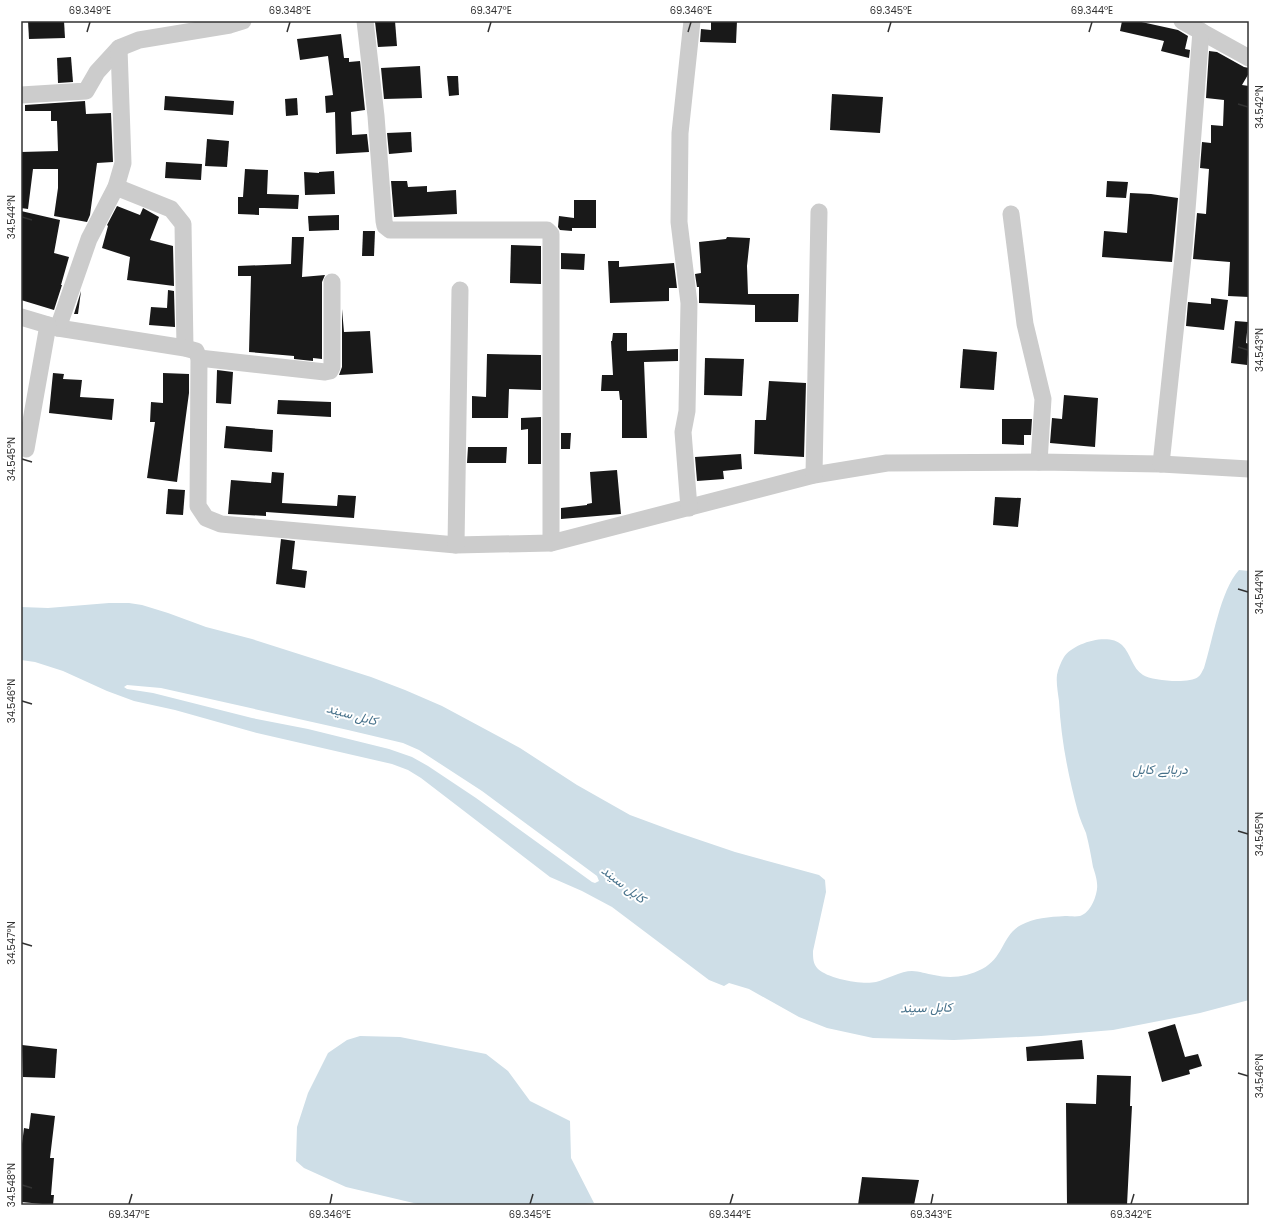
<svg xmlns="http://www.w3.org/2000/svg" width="1270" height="1226" font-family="Poppins,Vazirmatn,sans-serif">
  <rect width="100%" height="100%" fill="#fff"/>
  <g fill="#cedee7" fill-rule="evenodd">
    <path d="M1239,570L1249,571V1000L1200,1013L1113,1030L1041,1036L954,1040L873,1038L827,1028L799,1017L749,989L729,983L724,986L709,980L612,907L582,891L550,877L421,778L408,770L392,764L257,733L175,710L134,701L107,691L63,671L35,662L21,660V607L48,608L109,603H129L142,605L168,613L206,627L252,639L371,677L405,690L442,706L520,748L577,785L630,815L676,832L735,852L819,875L825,880L826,892L813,951C813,958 813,964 818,969C829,979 862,985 876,982C887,979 901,971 912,971C919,971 927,974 934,975C950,979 967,977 982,969C1004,958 1002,935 1021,925C1034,918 1049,917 1065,916C1069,916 1075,917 1080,916C1090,913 1096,898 1097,889C1098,882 1095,873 1093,867C1091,856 1089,844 1086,833C1083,826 1080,819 1078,812C1068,775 1061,739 1059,701C1058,693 1056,683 1057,675C1058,669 1061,662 1064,657C1073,643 1109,632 1122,645C1131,654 1132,668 1143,675C1152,681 1190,684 1198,677C1201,675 1202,671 1204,668C1213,640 1220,591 1239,570ZM127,685L161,688L348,730L403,743L419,750L482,791L597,876L599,881L595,883L592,882L476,798L428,766L412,757L389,749L308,729L252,718L153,693L127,689L124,687Z"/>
    <polygon points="360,1036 400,1037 486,1054 508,1071 530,1101 570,1121 571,1158 594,1203 576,1205 422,1205 346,1187 304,1168 296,1161 297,1127 308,1093 328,1053 347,1040"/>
  </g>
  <g fill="#191919">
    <polygon points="28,21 64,21 65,38 29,39"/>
    <polygon points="395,21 397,46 378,47 375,22"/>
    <polygon points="711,21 737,21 736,43 700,42 701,29 711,30"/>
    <polygon points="1122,21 1137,21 1178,30 1188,36 1185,49 1190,50 1189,58 1161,51 1164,41 1120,31"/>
    <polygon points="341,34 344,58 349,58 349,62 360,61 365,110 351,112 352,135 367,134 369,152 336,154 335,112 326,113 325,96 333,95 328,56 300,60 297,39"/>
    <polygon points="1209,51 1217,52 1244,67 1249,68 1249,73 1242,85 1249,86 1249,297 1228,296 1230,262 1193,259 1197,213 1206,214 1209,169 1200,168 1202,142 1211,143 1211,125 1223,126 1224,100 1206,98"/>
    <polygon points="71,57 73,82 58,83 57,58"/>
    <polygon points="420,66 422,98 384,99 381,68"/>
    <polygon points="447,76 458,76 459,95 449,96"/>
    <polygon points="832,94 883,97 880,133 830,130"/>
    <polygon points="165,96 234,101 233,115 164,110"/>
    <polygon points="297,98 298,115 286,116 285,99"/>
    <polygon points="85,101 86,114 111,113 113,162 97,163 90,215 87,222 54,216 58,188 58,169 33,169 28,209 21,208 21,152 58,151 57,121 51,121 51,111 25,111 25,105"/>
    <polygon points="411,132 412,152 389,154 387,133"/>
    <polygon points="207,139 229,141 227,167 205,166"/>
    <polygon points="166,162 202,164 201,180 165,178"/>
    <polygon points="245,169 268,170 267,194 299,195 298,209 264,208 259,208 259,215 238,214 238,197 243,197"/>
    <polygon points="334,171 335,194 305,195 304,172 319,173 319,172"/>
    <polygon points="391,181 407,181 408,187 427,186 427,192 456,190 457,214 394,217"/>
    <polygon points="1107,181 1128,182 1126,198 1106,197"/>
    <polygon points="1130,193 1151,194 1178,198 1172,262 1102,257 1104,231 1127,233"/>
    <polygon points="574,200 596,200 596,228 572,228 572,231 560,230 558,227 559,216 574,218"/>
    <polygon points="117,206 140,215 143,208 159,217 150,240 173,246 174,286 127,280 130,257 102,248 108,226 107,225"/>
    <polygon points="21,211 60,220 54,253 69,257 61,285 62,285 54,310 21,300"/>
    <polygon points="339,215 339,230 309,231 308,216"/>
    <polygon points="363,231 375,231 374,256 362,256"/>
    <polygon points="292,237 304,237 302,277 325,275 322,282 322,359 313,358 313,361 294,359 294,356 249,352 251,276 238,276 238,266 291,264"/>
    <polygon points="727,237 750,238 747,266 748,294 799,294 798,322 755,322 755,305 699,303 699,287 697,287 695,274 701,273 699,242 726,239"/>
    <polygon points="511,245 541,246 541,284 510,283"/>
    <polygon points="561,253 585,254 584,270 561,269"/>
    <polygon points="608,261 619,261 619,267 674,263 677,288 669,288 669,301 610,303"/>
    <polygon points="168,290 174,291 175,327 149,325 151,307 167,308"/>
    <polygon points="81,291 78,314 74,314"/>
    <polygon points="1211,298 1228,300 1224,330 1186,326 1188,302 1211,304"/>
    <polygon points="342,309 344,332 370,331 373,373 339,375 342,367"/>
    <polygon points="1235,321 1248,322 1246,343 1249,344 1247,365 1231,363"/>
    <polygon points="613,333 627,333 627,351 678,349 678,361 644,362 647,438 622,438 622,400 620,400 619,391 601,391 602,375 613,375 611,341 612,341"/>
    <polygon points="963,349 997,352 994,390 960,388"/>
    <polygon points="487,354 541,355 541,390 509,389 508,418 472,418 472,396 486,397"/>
    <polygon points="705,358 744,359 742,396 704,395"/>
    <polygon points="217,370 233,372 231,404 216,403"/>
    <polygon points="53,373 64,374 63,379 82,380 80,397 114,399 112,420 49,413"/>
    <polygon points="163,373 189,374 189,393 177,482 147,478 155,422 150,422 151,402 163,403"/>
    <polygon points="769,381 806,383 804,457 754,454 755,420 766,420"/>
    <polygon points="1064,395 1098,398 1095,447 1050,443 1052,418 1062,419"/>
    <polygon points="278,400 331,402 331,417 277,414"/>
    <polygon points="541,417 541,464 528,464 528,429 521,430 521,418"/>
    <polygon points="1002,419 1032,419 1031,435 1024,435 1024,445 1002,444"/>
    <polygon points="226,426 273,430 272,452 224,448"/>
    <polygon points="561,433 571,433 570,449 561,449"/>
    <polygon points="468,447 507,447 506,463 467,463"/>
    <polygon points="741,454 742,469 723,471 724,479 697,481 695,457"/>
    <polygon points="617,470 621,514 561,519 561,508 587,505 587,504 592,503 590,472"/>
    <polygon points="272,472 284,473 282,503 337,506 338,495 356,496 354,518 266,512 266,516 228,514 231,480 271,483"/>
    <polygon points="168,489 185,490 183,515 166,514"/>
    <polygon points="995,497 1021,498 1018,527 993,525"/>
    <polygon points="281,539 295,541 292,569 307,571 305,588 276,584"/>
    <polygon points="1175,1024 1185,1057 1198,1054 1202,1066 1189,1070 1190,1074 1162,1082 1148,1032"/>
    <polygon points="1082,1040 1084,1059 1027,1061 1026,1047"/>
    <polygon points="22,1045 57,1049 55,1078 23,1077"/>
    <polygon points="1097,1075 1131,1076 1130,1106 1132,1106 1127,1205 1067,1205 1066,1103 1096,1104"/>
    <polygon points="31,1113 55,1116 50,1158 54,1158 51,1195 54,1195 53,1205 21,1202 21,1144 22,1144 24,1128 29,1129"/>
    <polygon points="862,1177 919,1180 914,1205 858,1205"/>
  </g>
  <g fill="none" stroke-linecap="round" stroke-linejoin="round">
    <g stroke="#ccc" stroke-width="17">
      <polyline points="365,21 376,116 384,221 385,226 390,230 547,230 551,234 551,543"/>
      <polyline points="1182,21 1249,58"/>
      <polyline points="21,95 86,91 97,72 119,48 139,40 230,25 243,21"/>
      <polyline points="116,187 171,209 183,224 185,348"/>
      <polyline points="1011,214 1025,324 1043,399 1039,462"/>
      <polyline points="21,317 58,328 185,348 196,351 199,358 198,506 206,518 221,524 456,545 551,543 814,475 887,463 1039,462 1161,464 1249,469"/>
      <polyline points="58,328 89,239 116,187 123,163 119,48"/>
      <polyline points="199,358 325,372 330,371 332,367 332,282"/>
      <polyline points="26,449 48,325"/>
      <polyline points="1161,464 1184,248 1201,31"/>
      <polyline points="814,475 819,212"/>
      <polyline points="689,508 683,432 687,411 689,303 679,222 680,133 692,21"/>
      <polyline points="456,545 460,290"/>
    </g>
  </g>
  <path fill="none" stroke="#323232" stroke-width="1.5" d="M87,32L90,22M287,32L290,22M488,32L491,22M688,32L691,22M888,32L891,22M1089,32L1092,22M1238,104L1248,107M22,217L32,220M1238,347L1248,350M22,459L32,462M1238,589L1248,592M22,701L32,704M1238,831L1248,834M22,943L32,946M1238,1073L1248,1076M22,1185L32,1188M129,1204L132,1194M330,1204L332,1194M530,1204L533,1194M730,1204L733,1194M931,1204L933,1194M1131,1204L1134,1194"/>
  <g text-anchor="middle" stroke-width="4" stroke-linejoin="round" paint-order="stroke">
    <g font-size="13" font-style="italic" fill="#48728b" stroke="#fff">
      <text transform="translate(352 714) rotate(15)" y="5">کابل سيند</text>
      <text x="1160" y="774">دریائے کابل</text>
      <text transform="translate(624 884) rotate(38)" y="5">کابل سيند</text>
      <text transform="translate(926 1007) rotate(-1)" y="5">کابل سيند</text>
    </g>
  </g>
  <rect width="1270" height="1226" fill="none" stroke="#ffffff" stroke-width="44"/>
  <rect x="22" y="22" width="1226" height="1182" fill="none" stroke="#323232" stroke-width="1.5"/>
  <g font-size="10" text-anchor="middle" fill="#323232">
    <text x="90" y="14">69.349°E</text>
    <text x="290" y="14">69.348°E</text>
    <text x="491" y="14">69.347°E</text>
    <text x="691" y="14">69.346°E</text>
    <text x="891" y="14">69.345°E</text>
    <text x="1092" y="14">69.344°E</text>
    <text transform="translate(1259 107) rotate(-90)" y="4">34.542°N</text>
    <text transform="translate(11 217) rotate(-90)" y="4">34.544°N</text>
    <text transform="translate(1259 350) rotate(-90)" y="4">34.543°N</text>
    <text transform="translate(11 459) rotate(-90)" y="4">34.545°N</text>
    <text transform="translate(1259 592) rotate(-90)" y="4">34.544°N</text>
    <text transform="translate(11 701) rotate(-90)" y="4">34.546°N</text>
    <text transform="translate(1259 834) rotate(-90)" y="4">34.545°N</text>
    <text transform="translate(11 943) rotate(-90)" y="4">34.547°N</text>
    <text transform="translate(1259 1076) rotate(-90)" y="4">34.546°N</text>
    <text transform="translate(11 1185) rotate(-90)" y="4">34.548°N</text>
    <text x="129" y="1218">69.347°E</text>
    <text x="330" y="1218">69.346°E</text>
    <text x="530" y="1218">69.345°E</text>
    <text x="730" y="1218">69.344°E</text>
    <text x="931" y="1218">69.343°E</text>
    <text x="1131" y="1218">69.342°E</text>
  </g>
</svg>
